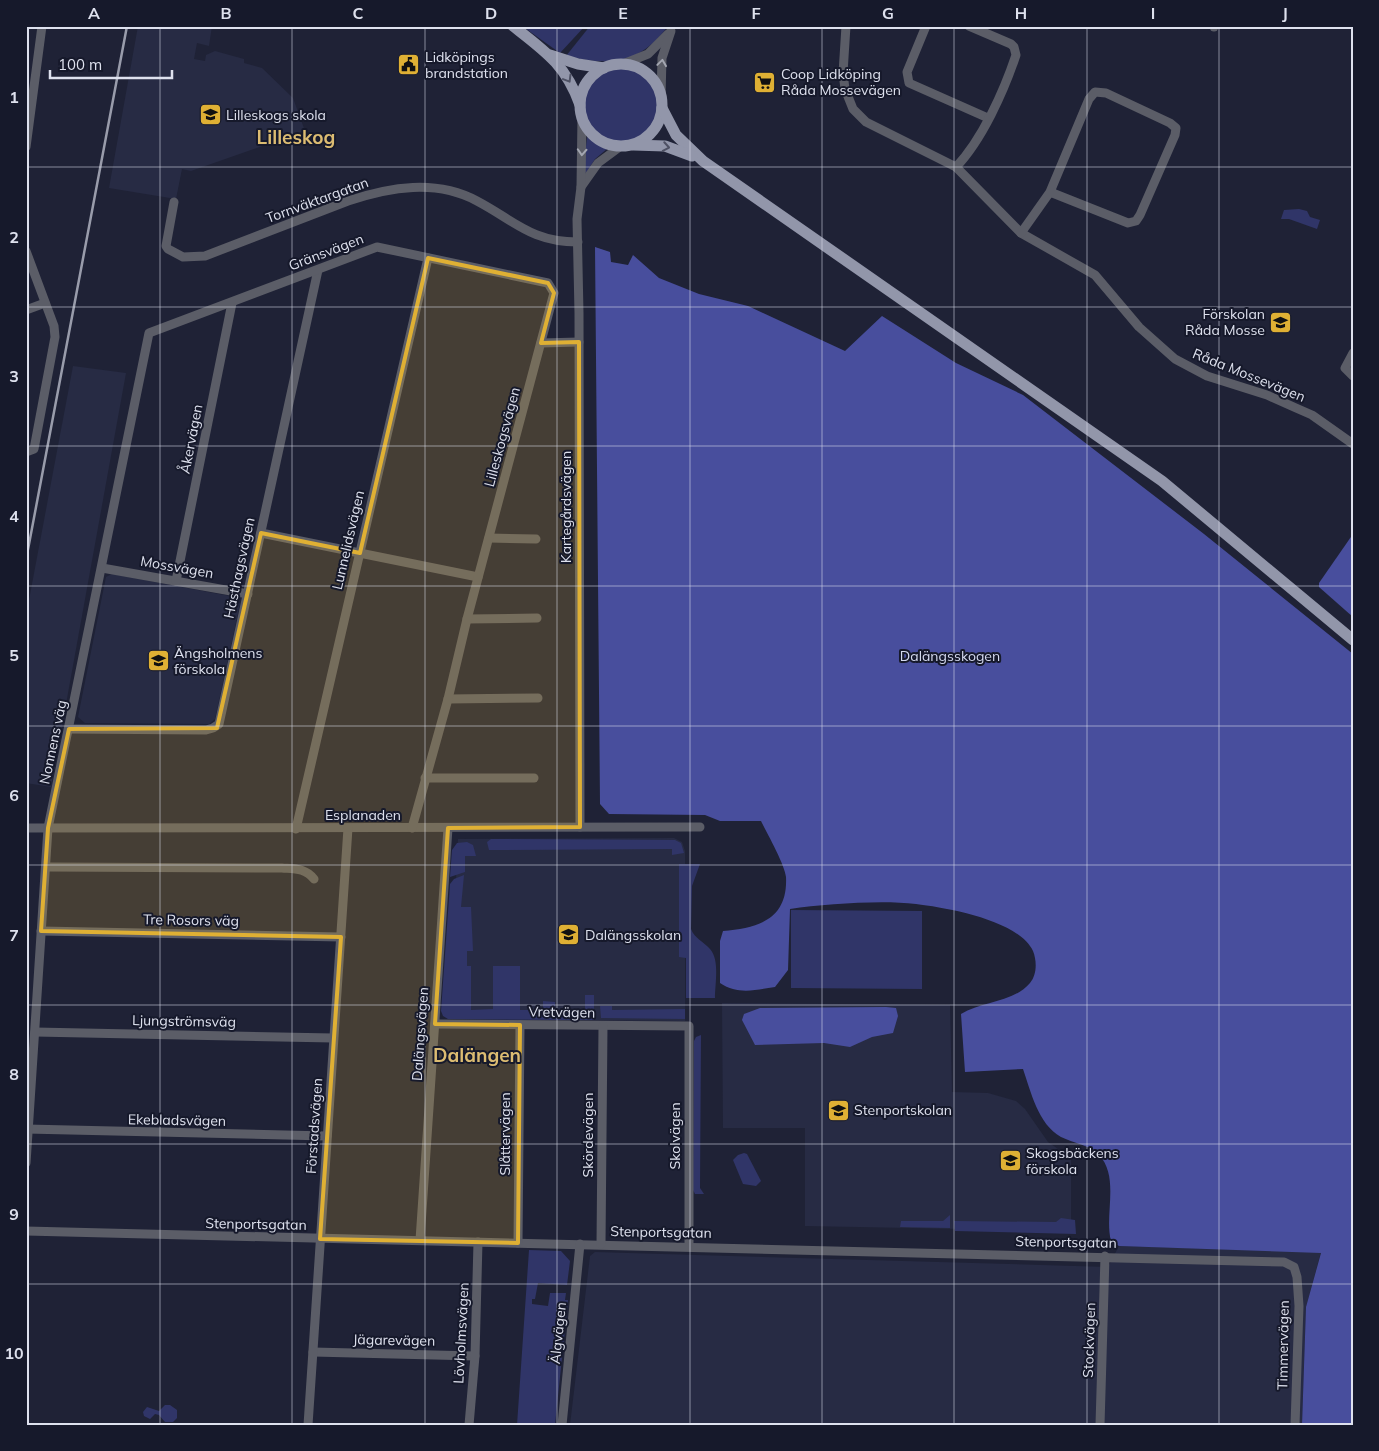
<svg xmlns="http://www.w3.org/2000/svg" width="1379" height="1451" font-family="Mulish,sans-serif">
  <rect width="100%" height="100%" fill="#1f2236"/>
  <g fill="#272b44">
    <polygon points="138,26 212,26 209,46 197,43 194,59 205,61 206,55 215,51 244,59 244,63 262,68 293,98 305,131 191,171 182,169 176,199 109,188"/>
    <polygon points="73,366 126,373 51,787 26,783 26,616"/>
    <polygon points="112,574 235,597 240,604 215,719 209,724 85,723 78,717 106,577"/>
    <polygon points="674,838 682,842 685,851 685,1021 449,1019 458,839"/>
    <polygon points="722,1003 950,1005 952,1092 988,1093 1016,1101 1025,1109 1048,1142 1071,1158 1071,1231 805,1226 805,1128 723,1128"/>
    <polygon points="1119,1246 1321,1252 1306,1307 1302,1425 570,1425 590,1256 595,1252 1108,1267"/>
  </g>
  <g fill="#303568">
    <polygon points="522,26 585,26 560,53"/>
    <path d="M590,26H668C639,65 610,66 566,56Z"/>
    <circle cx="621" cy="105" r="37"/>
    <polygon points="589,136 608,148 595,159 586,173 583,172 587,138"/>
    <polygon points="1299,209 1307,211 1310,217 1320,220 1317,229 1289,219 1281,219 1284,210"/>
    <polygon points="491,839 675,840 681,843 684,853 672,855 672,849 489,850 487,842"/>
    <polygon points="467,842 473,845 476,856 465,856 465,872 450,877 452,850 457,843"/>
    <path d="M679,864H700L692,886L691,929C695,939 703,941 710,949C720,960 715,984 715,998H686V958L679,957Z"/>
    <polygon points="464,875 461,907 471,907 473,951 467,951 467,966 471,966 471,1010 493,1009 493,966 520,966 520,1010 543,1010 543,1001 555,1002 555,1010 585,1010 585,995 594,995 594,1020 448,1019 443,1016 441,1011 450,884 454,879"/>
    <polygon points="791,910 922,911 922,989 791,988"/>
    <polygon points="600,1006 612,1006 612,1010 685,1009 685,1019 601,1018"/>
    <polygon points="701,1035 700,1188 704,1194 695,1194 693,1190 694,1041 696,1037"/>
    <polygon points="744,1153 747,1154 761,1181 756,1186 743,1184 733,1160 738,1155"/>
    <polygon points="950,1215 950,1228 900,1227 901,1221 943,1221"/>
    <polygon points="1061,1218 1075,1220 1076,1234 955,1231 954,1221 1056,1222"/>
    <polygon points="529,1250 561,1251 570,1261 567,1285 538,1283 535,1299 532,1299 532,1304 548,1306 550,1293 566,1293 565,1300 568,1300 555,1425 517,1425"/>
    <polygon points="165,1405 170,1405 177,1410 177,1418 173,1422 165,1422 159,1415 155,1414 150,1419 144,1416 143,1412 147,1407 159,1411"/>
  </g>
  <g fill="#484e9d">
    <path d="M595,247L610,252L611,262L628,265L633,255L659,278L699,294L748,306L845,351L882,316L956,363L1023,395L1204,534L1353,654V1425H1302L1306,1307L1321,1253L1119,1246L1111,1241C1104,1215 1120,1177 1099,1155C1090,1145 1073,1143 1061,1137C1038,1124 1031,1092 1023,1069L965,1072L961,1014C982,1001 1013,1003 1030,983C1037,975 1037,961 1033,951C1018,920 948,908 916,904C880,900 826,904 790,909L788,970L775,987C755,990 738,995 720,983V941L723,931C759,928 788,919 786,877C785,865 767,833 761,821H720L705,815L609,814L600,804Z"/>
    <polygon points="1353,534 1353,617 1319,587 1319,583"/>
    <polygon points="886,1007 896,1008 898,1016 893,1033 872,1037 850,1047 824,1043 755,1045 742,1020 744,1014 760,1008"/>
  </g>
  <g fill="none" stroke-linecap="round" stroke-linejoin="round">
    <g stroke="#5b5d67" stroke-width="9">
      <polyline points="846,26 843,73 845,89 853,109 866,122 956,167 1021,233 1095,275 1139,327 1175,359 1207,376 1267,395 1296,408 1312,415 1353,444"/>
      <polyline points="926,26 907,72 909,83 988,118"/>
      <polyline points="1214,27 1214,26"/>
      <polyline points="623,64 648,54 668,34"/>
      <polyline points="661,97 662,58 671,31"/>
      <polyline points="26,147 42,26"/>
      <path d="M956,167C982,140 1004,91 1016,55L1014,47L1011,44L969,26"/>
      <polyline points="581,187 598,163 621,146"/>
      <path d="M174,202L166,246L168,249L183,257L205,256L348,201C390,187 436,179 477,201C515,221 531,242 578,242"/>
      <polyline points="1021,233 1050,192 1089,99 1095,92 1106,93 1170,123 1176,128 1175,135 1140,215 1136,221 1128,223 1050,192"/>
      <polyline points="26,251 54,326 55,337 34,449 26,452"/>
      <polyline points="26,310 45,303"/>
      <polyline points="541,343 579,342"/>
      <polyline points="1353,353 1345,368 1353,376"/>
      <polyline points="261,533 478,577"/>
      <polyline points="489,538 536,539"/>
      <polyline points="102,568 248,594"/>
      <polyline points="176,581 232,303"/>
      <polyline points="467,619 537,618"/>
      <polyline points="448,699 538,698"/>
      <polyline points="69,729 206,730 213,728 219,724 318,270"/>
      <polyline points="425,778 534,778"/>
      <polyline points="580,827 579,313 577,219 581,187 582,116"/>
      <polyline points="26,828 700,827"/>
      <polyline points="296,829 428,258"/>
      <path d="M47,867L282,868C295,869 305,868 314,879"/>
      <polyline points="41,931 341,937"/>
      <polyline points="435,1024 689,1026 689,1246"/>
      <polyline points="35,1032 333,1038"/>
      <polyline points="26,1129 327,1136"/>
      <polyline points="26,1163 48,828 149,333 377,247 548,283 554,293 467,619 448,699 412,828"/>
      <polyline points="26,1231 1284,1262 1294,1267 1297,1277 1299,1306 1295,1425"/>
      <polyline points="420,1240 448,828"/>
      <polyline points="518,1243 520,1025"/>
      <polyline points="601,1244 603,1026"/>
      <polyline points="313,1352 475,1356"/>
      <polyline points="308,1425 348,828"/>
      <polyline points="469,1425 475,1356 478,1242"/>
      <polyline points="562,1425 580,1244"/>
      <polyline points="1100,1425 1105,1256"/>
    </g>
    <g stroke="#9296aa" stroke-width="11">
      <path d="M513,26C545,51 566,65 580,105"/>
      <polyline points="550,55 578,64 604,68"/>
      <circle cx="621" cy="105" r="41"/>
      <polyline points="662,108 676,135 703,161 1162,481 1353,640"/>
      <polyline points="633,145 665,146 692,156"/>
    </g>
    <polyline stroke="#999cab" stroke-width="2.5" points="26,560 127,26"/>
  </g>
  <defs><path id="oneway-chevron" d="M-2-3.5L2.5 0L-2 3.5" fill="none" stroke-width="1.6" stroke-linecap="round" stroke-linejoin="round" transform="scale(1.25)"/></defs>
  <g stroke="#a3a6b1">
    <use href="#oneway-chevron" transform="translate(662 63) rotate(-82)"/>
    <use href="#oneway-chevron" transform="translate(582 152) rotate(93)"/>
  </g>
  <g stroke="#4e5164">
    <use href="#oneway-chevron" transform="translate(568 79) rotate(59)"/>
    <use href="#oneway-chevron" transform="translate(666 147) rotate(10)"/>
  </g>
  <path fill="#dfb034" fill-opacity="0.2" stroke="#dfb034" stroke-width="4" stroke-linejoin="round" d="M428,258L548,283L554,293L541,343L579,342L580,827L448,828L435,1024L520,1025L518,1243L320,1239L341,937L41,931L48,828L69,729L217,728L261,533L360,553Z"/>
  <path fill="none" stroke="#dee1ee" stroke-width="1" stroke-opacity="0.55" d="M160,26V1425M292,26V1425M425,26V1425M557,26V1425M690,26V1425M822,26V1425M954,26V1425M1087,26V1425M1219,26V1425M26,167H1353M26,307H1353M26,446H1353M26,586H1353M26,726H1353M26,865H1353M26,1005H1353M26,1144H1353M26,1284H1353"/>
  <defs>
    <symbol id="civic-square" viewBox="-11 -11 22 22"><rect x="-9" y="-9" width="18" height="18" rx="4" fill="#dfb034" stroke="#16192b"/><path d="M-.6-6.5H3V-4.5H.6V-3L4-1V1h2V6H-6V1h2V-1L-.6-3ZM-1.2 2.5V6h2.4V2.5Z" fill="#111"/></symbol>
    <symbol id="supermarket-square" viewBox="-11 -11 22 22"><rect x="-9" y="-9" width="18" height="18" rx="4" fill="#dfb034" stroke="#16192b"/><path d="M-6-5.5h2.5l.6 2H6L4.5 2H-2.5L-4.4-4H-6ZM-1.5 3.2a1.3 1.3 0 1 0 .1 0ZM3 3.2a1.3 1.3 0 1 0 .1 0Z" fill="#111"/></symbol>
    <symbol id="school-square" viewBox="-11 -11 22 22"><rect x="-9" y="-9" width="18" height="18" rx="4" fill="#dfb034" stroke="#16192b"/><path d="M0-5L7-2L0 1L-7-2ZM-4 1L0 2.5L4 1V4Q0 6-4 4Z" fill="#111"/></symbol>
  </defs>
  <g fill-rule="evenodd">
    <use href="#civic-square" x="396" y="52" width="25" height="25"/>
    <use href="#supermarket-square" x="752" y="70" width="25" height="25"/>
    <use href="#school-square" x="198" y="102" width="25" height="25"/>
    <use href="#school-square" x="1268" y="310" width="25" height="25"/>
    <use href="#school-square" x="146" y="648" width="25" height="25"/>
    <use href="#school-square" x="556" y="922" width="25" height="25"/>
    <use href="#school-square" x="826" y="1098" width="25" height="25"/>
    <use href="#school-square" x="998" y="1148" width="25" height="25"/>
  </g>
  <g text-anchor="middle" stroke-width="4" stroke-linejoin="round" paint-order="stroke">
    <g font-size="14" fill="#dee1ee" stroke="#16192b" text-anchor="start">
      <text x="425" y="62">Lidköpings<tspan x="425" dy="16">brandstation</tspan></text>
      <text x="781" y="79">Coop Lidköping<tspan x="781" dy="16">Råda Mossevägen</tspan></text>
      <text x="226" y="120">Lilleskogs skola</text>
      <text x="1265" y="319" text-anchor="end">Förskolan<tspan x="1265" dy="16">Råda Mosse</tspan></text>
      <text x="174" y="658">Ängsholmens<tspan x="174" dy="16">förskola</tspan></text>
      <text x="585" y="940">Dalängsskolan</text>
      <text x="854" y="1115">Stenportskolan</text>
      <text x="1026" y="1158">Skogsbäckens<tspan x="1026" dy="16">förskola</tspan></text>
    </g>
    <g font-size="14" fill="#dee1ee" stroke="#16192b">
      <text transform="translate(317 200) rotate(-20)" y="5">Tornväktargatan</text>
      <text transform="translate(326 252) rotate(-21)" y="5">Gränsvägen</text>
      <text transform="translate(1249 375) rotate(22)" y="5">Råda Mossevägen</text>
      <text transform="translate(502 437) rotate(-75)" y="5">Lilleskogsvägen</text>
      <text transform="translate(191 439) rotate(-79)" y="5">Åkervägen</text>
      <text transform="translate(566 507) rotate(-90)" y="5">Kartegårdsvägen</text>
      <text transform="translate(348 540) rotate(-77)" y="5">Lunnelidsvägen</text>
      <text transform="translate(177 567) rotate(10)" y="5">Mossvägen</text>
      <text transform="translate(239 568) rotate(-78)" y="5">Hästhagsvägen</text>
      <text transform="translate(53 742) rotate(-78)" y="5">Nonnens väg</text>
      <text x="363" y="820">Esplanaden</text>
      <text transform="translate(191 920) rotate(1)" y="5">Tre Rosors väg</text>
      <text transform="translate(562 1012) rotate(1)" y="5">Vretvägen</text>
      <text transform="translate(184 1021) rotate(1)" y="5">Ljungströmsväg</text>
      <text transform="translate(420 1034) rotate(-86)" y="5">Dalängsvägen</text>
      <text transform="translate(177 1120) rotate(1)" y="5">Ekebladsvägen</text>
      <text transform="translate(314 1126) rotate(-86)" y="5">Förstadsvägen</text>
      <text transform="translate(505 1134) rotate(-90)" y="5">Slåttervägen</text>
      <text transform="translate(588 1135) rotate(-90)" y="5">Skördevägen</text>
      <text transform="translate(675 1136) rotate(-90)" y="5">Skolvägen</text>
      <text transform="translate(256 1224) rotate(1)" y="5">Stenportsgatan</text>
      <text transform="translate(661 1232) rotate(1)" y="5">Stenportsgatan</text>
      <text transform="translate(1066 1242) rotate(1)" y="5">Stenportsgatan</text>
      <text transform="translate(461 1333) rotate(-87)" y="5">Lövholmsvägen</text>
      <text transform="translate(558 1333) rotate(-84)" y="5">Älgvägen</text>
      <text transform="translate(394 1340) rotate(1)" y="5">Jägarevägen</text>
      <text transform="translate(1089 1340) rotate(-88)" y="5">Stockvägen</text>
      <text transform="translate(1283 1345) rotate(-89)" y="5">Timmervägen</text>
    </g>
    <g font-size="14" fill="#d5daf0" stroke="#16192b">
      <text x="950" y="661">Dalängsskogen</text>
    </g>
    <g font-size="19" font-weight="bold" fill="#dcbc72" stroke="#16192b">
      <text x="296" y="144">Lilleskog</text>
      <text x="477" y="1062">Dalängen</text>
    </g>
  </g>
  <rect width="1379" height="1451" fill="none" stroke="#16192b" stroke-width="55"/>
  <path d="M50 70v8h122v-8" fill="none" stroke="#dee1ee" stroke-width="2.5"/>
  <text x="58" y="70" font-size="15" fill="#dee1ee" stroke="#16192b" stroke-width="4" paint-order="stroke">100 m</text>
  <rect x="28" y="28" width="1324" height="1396" fill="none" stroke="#dee1ee" stroke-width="2"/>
  <g font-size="16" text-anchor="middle" font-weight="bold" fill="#dee1ee">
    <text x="94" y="19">A</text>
    <text x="226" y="19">B</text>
    <text x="358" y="19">C</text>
    <text x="491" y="19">D</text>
    <text x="623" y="19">E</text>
    <text x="756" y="19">F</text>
    <text x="888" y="19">G</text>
    <text x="1021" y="19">H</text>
    <text x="1153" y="19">I</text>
    <text x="1285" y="19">J</text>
    <text x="14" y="103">1</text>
    <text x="14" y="243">2</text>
    <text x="14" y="382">3</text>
    <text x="14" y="522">4</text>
    <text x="14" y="661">5</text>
    <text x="14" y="801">6</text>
    <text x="14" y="941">7</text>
    <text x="14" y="1080">8</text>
    <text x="14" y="1220">9</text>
    <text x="14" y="1359">10</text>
  </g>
</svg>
